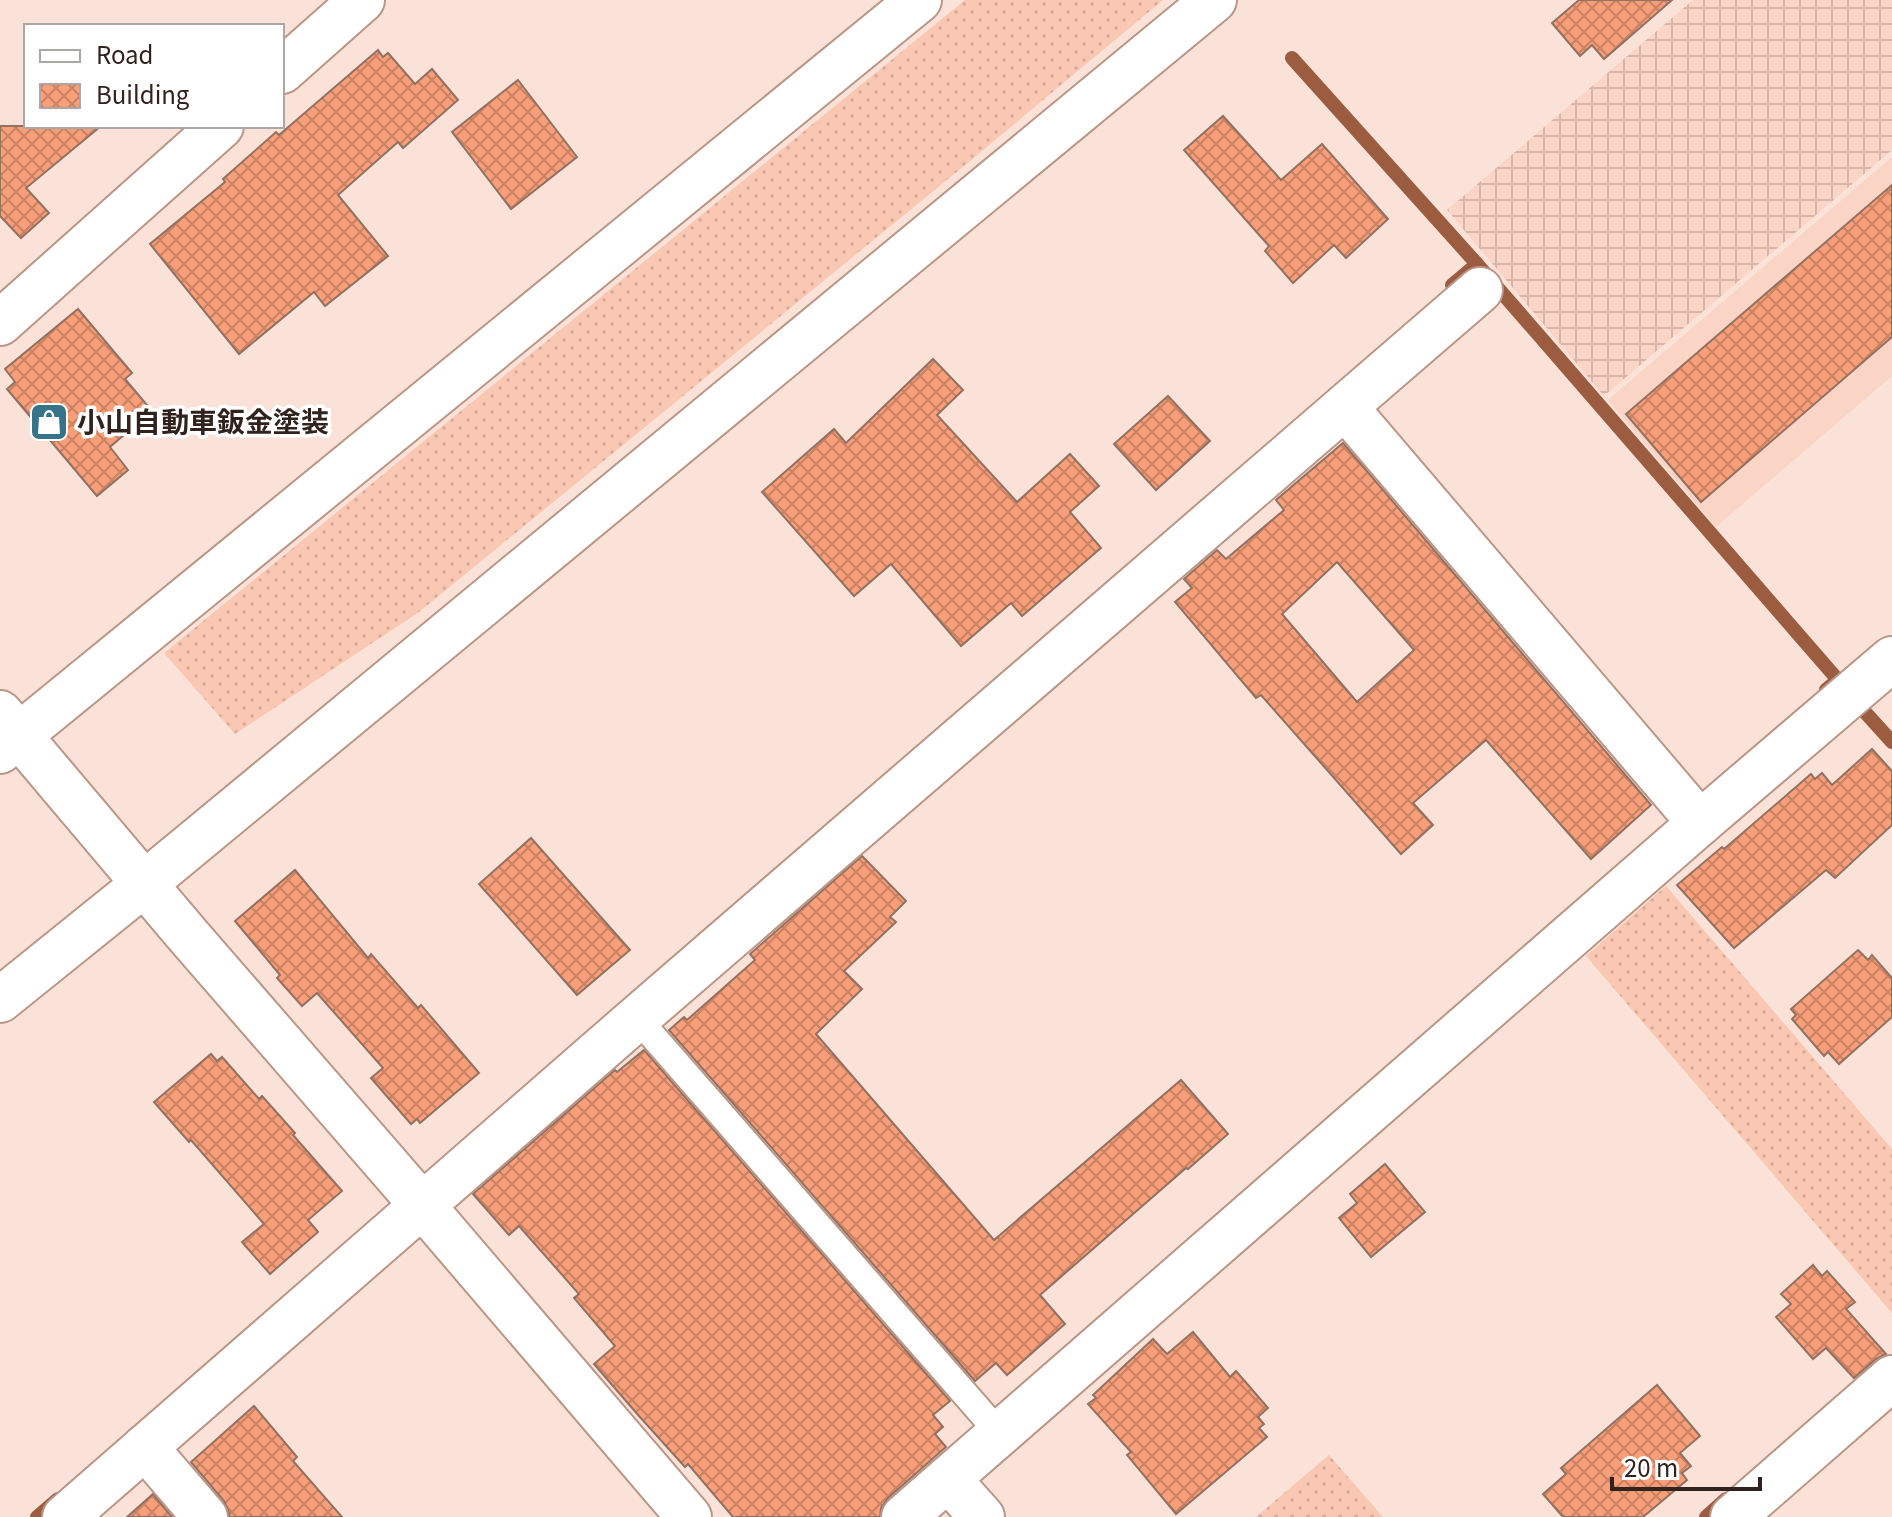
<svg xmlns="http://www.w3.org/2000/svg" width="1892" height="1517" font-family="Georgia,'Noto Sans JP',serif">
  <defs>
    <pattern id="industrial-grid" width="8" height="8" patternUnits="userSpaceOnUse" patternTransform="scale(2)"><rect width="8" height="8" fill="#fad4c5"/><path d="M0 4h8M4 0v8" fill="none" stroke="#d7b6a9"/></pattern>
    <pattern id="grass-dots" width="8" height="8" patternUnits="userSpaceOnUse" patternTransform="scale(2)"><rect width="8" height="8" fill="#fac7b2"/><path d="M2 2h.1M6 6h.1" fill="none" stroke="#d7ab98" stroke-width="1.8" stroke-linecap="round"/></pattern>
    <pattern id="building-cross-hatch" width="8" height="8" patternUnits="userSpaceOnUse" patternTransform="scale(2)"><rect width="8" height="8" fill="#f89f79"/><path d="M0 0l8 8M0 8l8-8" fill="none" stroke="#c98162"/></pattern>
  </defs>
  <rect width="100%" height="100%" fill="#fae2d9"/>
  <polygon fill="#fad4c5" points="1892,157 1892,376 1716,527 1608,400"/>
  <polygon fill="url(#industrial-grid)" points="1693,0 1892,0 1892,150 1604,396 1447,210"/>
  <g fill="url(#grass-dots)">
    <polygon points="965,0 1163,0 964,166 419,612 235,734 164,653"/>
    <polygon points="1666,886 1892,1149 1892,1313 1586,956"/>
    <polygon points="1329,1455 1383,1517 1256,1517"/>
  </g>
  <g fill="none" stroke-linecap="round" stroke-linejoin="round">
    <g stroke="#9c5c40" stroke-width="14">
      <polyline points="1292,58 1477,264 1838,680 1826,690"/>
      <polyline points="1452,285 1477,264"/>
      <polyline points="1864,711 1892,742"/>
      <polyline points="37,1517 58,1499"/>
      <polyline points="1706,1517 1726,1499"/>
    </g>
  </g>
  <g fill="url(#building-cross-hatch)" stroke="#937162" stroke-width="2" fill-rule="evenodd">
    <polygon points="1579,0 1672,0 1604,59 1592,45 1580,56 1552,23"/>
    <polygon points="378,50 383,57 388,53 415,84 432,69 458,100 403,148 398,142 338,195 388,256 325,306 314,292 239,354 150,244 225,182 223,179 276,132 279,135"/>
    <polygon points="518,80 577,157 511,209 452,132"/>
    <polygon points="1223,116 1281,180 1322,144 1388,219 1346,258 1334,245 1293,283 1265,251 1269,246 1184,150"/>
    <polygon points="0,126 101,126 26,188 49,213 21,238 0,216"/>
    <polygon points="1892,185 1892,337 1701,502 1626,414"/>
    <polygon points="78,309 132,373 125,379 152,411 110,447 128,470 97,496 7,389 15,382 5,369"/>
    <polygon points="933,359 963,390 937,415 1017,502 1070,454 1099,486 1070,512 1101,548 1022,616 1011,603 961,646 891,564 854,596 762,492 834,429 846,443"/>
    <polygon points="1168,396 1210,441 1156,490 1114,444"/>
    <path d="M1343,443L1651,805L1591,859L1486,740L1413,803L1433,825L1401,854L1261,695L1256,698L1175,602L1192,588L1184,579L1217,550L1226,559L1284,510L1276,500ZM1337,562L1414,650L1357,702L1282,614Z"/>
    <polygon points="1872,749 1892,771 1892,825 1835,878 1826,870 1734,948 1677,885 1722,847 1724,849 1811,774 1815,779 1822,773 1832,785"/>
    <polygon points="531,838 630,950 577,995 479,884"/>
    <polygon points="862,856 906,901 890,917 896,922 844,971 862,989 816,1034 994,1240 1181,1080 1228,1134 1188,1169 1186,1168 1040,1295 1065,1324 1007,1375 996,1363 975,1381 669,1030 684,1017 687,1020 755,960 750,954"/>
    <polygon points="295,870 368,958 371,954 418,1008 421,1005 479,1073 420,1123 417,1119 411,1124 371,1078 383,1068 317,993 302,1006 277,978 280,975 235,921"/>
    <polygon points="1858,950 1868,960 1872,955 1892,978 1892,1017 1839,1064 1828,1052 1824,1056 1792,1019 1796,1015 1791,1009"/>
    <polygon points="644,1050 950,1401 933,1415 943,1427 935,1434 946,1447 888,1498 881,1508 880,1517 733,1517 688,1464 685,1467 639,1416 594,1364 615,1346 574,1298 579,1294 519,1226 509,1235 473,1194 615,1070 617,1072"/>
    <polygon points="211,1054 217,1061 222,1057 259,1099 262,1096 295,1133 293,1135 342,1191 308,1220 318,1232 270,1274 242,1242 264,1224 191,1140 189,1142 154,1102"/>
    <polygon points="1385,1164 1425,1212 1371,1257 1339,1218 1357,1203 1350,1194"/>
    <polygon points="1813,1265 1822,1276 1827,1271 1855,1302 1846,1309 1886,1354 1876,1359 1854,1378 1826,1348 1813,1359 1776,1317 1791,1304 1781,1294"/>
    <polygon points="1193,1332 1230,1377 1236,1371 1268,1408 1258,1417 1264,1424 1259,1428 1267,1437 1176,1514 1127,1455 1131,1452 1088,1404 1096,1398 1093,1395 1153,1339 1167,1354"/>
    <polygon points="1657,1385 1700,1436 1680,1453 1691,1466 1682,1473 1687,1480 1643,1517 1563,1517 1543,1494 1566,1474 1561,1468"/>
    <polygon points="254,1406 297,1457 293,1461 342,1517 229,1517 229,1512 224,1501 191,1462"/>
    <polygon points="153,1494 172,1517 127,1517"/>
  </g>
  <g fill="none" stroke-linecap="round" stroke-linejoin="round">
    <defs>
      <polyline id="service" points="637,1018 1000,1434"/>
      <g id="minor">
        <polyline points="282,71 362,0"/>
        <polyline points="0,323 221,126"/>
        <polyline points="1345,407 1700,823"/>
        <polyline points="0,713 185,932 422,1205 689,1517"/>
        <polyline points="145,1447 205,1517"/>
        <polyline points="948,1479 982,1517"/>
        <polyline points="65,1517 637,1018 1480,290"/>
        <polyline points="904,1517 1700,823 1892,659"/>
        <polyline points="1733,1517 1892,1378"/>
      </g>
      <g id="tertiary">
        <polyline points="0,751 919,0"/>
        <polyline points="0,1000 144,884 1214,0"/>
      </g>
    </defs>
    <use href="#service" stroke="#ba9687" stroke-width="30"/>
    <use href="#minor" stroke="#ba9687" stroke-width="48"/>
    <use href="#tertiary" stroke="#ba9687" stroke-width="48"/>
    <use href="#service" stroke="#fff" stroke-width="26"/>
    <use href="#minor" stroke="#fff" stroke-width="44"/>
    <use href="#tertiary" stroke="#fff" stroke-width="44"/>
  </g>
  <defs>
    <symbol id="shop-square" viewBox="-11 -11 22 22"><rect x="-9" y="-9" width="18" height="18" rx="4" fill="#36748a" stroke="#fff"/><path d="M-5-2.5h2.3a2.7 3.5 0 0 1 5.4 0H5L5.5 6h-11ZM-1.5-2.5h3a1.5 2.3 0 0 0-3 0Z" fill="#fff"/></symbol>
  </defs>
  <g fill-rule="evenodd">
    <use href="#shop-square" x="27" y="400" width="44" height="44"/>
  </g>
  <g text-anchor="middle" stroke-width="7" stroke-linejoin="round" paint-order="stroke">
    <g font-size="28" font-weight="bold" fill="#30221c" stroke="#fff" text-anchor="start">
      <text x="77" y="432">小山自動車鈑金塗装</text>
    </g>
  </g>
  <rect x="24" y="24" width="260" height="104" fill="#ffffff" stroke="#aca7a4" stroke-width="2"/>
  <rect x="40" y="50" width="40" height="12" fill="#ffffff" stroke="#aca7a4" stroke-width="2"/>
  <text x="96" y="64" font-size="24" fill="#30221c">Road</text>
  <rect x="40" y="84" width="40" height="24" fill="url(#building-cross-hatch)" stroke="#aca7a4" stroke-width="2"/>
  <text x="96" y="104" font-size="24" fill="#30221c">Building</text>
  <path d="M1612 1477v12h148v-12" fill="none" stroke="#30221c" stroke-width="4"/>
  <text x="1624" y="1477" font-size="24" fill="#30221c" stroke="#ffffff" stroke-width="6" paint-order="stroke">20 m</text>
</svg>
